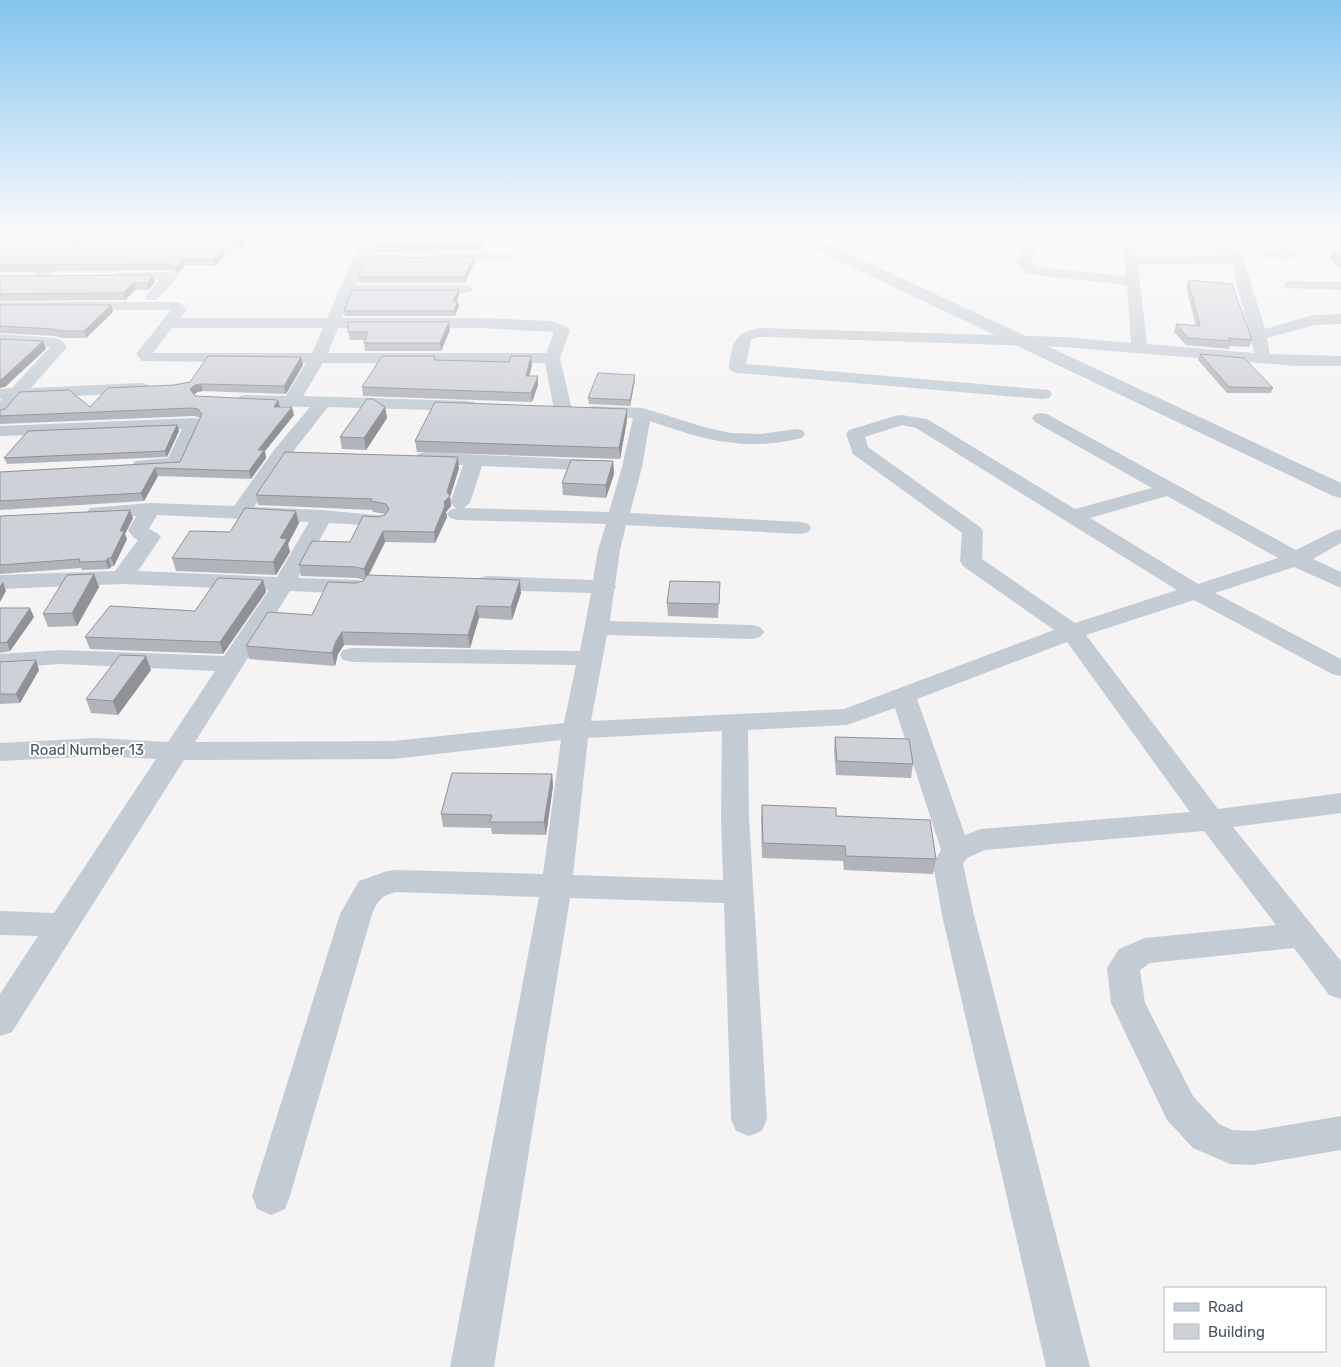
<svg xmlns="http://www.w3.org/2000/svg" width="1341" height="1367" font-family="Rubik,sans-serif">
  <rect width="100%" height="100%" fill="#f5f3f3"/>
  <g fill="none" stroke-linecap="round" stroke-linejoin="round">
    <g fill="#c3ccd5" fill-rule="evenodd">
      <polygon points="78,236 92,236 77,254 18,300 8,300 6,297 8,294 67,248"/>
      <path d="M366,236H379L369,254H400L407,258L400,262H365L356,285H466L471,286L473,289L471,292L466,293H352L342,318H480L552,321L567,327L570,330L560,358L572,410L569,414L563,415L557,414L554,410L545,363H323L303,396L468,401L474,402L477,406L474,410L468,411L328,407L288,458L254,507L322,510L386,516L389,520L386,524L379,526L329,523L298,578L357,580L365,582L368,587L365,592L357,594L290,591L195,742L393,741L564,723L576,665L352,662L343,660L340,655L343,650L352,648L580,651L591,593L487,590L479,588L476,583L479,578L487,576L593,580L598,550L606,524L457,520L450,518L447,514L450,510L456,508L450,503L463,465L418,462L416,458L418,454L425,452L610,461L613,465L610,469L603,471L482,466L470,503L464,508L609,512L622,467L633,418L587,415L584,411L587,407L593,406L643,408L707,428L731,433L761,434L796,429L802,430L805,434L802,438C744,452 705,440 650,421L642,467L630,513L801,522L808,524L811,528L808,532L801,534L626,525L620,550L615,585L616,587L614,590L610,621L752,625L760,627L764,632L760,637L752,639L607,635L591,721L844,709L1054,630L963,566L960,561L962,533L853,454L846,434L849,430L895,416L901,415L927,419L1075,509L1152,488L1035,422L1032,418L1035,414L1041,413L1047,414L1296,550L1334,531L1341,529V543L1313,559L1341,572V588L1294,567L1215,593L1341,659V676L1332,674L1194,600L1086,635L1218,809L1341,793V813L1233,827L1341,961V999L1329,995L1294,948L1150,963L1140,970L1145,1003L1193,1096L1219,1124L1232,1130L1252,1131L1341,1116V1150L1252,1165L1230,1164L1193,1148L1167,1120L1111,1003L1107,968L1119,949L1145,938L1276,925L1204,831L985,850L967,858L963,864L974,915L1090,1367H1046L942,915L933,864L941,850L895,708L847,725L748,730L749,817L767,1119L762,1131L749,1136L736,1131L731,1119L724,903L570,898L494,1367H450L539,897L397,892C382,895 378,900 372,914L290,1196L285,1209L271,1215L257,1209L252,1196L340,914L359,881L387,871L397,870L543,874L561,740L393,759L184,760L12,1032L0,1036V994L38,936L0,935V911L54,913L156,759L96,756L0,761V743L96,738L168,742L215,671L61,664L0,668V654L61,650L224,656L269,590L122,584L0,589V575L115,571L138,540L133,537L128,530L136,516L97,518L90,516L87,512L90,508L150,503L234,506L274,450L310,407L246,405L240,404L237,400L240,396L246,395L286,396L306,363L142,361L136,354L171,310H0V302H176L181,303L187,310L180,318H327L353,258ZM172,328H323L312,353H153ZM338,328H480L554,332L546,353H328ZM902,425L916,428L1177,590L1075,623L982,559L983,531L980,527L868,447L865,437ZM1167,496L1278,558L1198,584L1090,518ZM157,515L309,522L277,577L138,571L161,537L157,533L149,529ZM1067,642L1190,812L981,829L965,835L917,699ZM722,731L721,817L723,880L573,875L588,738Z"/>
      <path d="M1029,236H1042L1030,261L1036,267L1126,276L1121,236H1134L1137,257L1224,256L1198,236H1213L1243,257L1265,329L1314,315L1341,314V324L1315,325L1267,338L1270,354L1341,356V366H1297L1063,347L767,337H758L751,340L746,364L1049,390L1052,394L1049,398L1043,399L737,373L731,371L729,368C732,345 732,334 758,328L1063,337L1131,343L1127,285L1027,274L1016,262ZM1232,264L1254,353L1147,344L1138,265Z"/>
      <polygon points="1267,236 1281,236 1298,255 1291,259 1265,258 1263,255 1265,252 1280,251"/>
      <polygon points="1332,236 1341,236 1341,243 1336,242"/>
      <polygon points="190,246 230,246 237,250 230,254 185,253 183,250"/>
      <polygon points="440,253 507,253 514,257 507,261 435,260 433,257 435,254"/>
      <polygon points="120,272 171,272 178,276 157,300 147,300 145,297 159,280 115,279 113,276"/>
      <polygon points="1291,281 1341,282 1341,290 1286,288 1284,285 1286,282"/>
      <polygon points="0,334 55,338 61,340 67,347 31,388 141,383 147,384 150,388 147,392 141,393 22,398 6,416 0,417 0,401 2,399 0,399 0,389 12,388 50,347 0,344"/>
      <path d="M194,418L200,419L203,423L185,464L182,468C168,471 149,472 135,469L132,465L135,461L168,458L182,429L0,436V426Z"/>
    </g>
    <polygon fill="#c3ccd5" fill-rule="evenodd" points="791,236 811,236 1341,483 1341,498 1333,496 793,239"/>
  </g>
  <g fill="#b1b4ba">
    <polygon points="0,236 316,236 313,240 247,241 240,249 230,244 0,245"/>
    <polygon points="483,238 484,243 480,251 375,252 375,247"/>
    <polygon points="0,249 224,256 215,266 185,265 177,274 171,270 0,272"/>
    <polygon points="1332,252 1341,252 1341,269 1330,259"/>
    <polygon points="474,263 465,283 359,283 358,277"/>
    <polygon points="0,276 155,282 148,290 135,290 125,300 0,301"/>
    <polygon points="1188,280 1252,340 1249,347 1230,346 1229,349 1186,345 1174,332 1176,324 1196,326 1186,287"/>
    <polygon points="459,295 456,301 459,306 455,316 345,316 344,311"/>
    <polygon points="0,305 111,305 113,312 86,338 62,338 55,336 0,333"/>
    <polygon points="450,330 441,351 365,351 364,343 365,340 350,340 348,332"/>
    <polygon points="1200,354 1273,388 1271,393 1227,393 1198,360"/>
    <polygon points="301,357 303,365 286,394 203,391 197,392 194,395 195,396 278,400 280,407 294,415 265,451 266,458 251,479 158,476 144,501 0,510 0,472 180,462 201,418 194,416 0,424 0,410 90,407 174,385"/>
    <polygon points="435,360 532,365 529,376 538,385 532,402 363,396 362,387"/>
    <polygon points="635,375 635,380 630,406 589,404 588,398"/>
    <polygon points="385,407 387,418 366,450 342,449 340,437"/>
    <polygon points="627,420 620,459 417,452 415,441"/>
    <polygon points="177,425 179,431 167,457 7,464 4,458"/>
    <polygon points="613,461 614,474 606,498 563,495 562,483"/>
    <polygon points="459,468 450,497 451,506 446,512 447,517 435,543 385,542 369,575 521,593 512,620 479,618 470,648 344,645 338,654 335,666 249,659 246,646 312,615 355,583 363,581 364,580 357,578 301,576 299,565 350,542 385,514 373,512 372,510 258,505 256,495"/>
    <polygon points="0,516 133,518 125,534 127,539 114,566 111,567 109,569 82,570 81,568 0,574"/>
    <polygon points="299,523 288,544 290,552 276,575 176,571 172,558 230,532"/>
    <polygon points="94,574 99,587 77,626 48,627 43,614"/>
    <polygon points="263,580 266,592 223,654 90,649 85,637 195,611"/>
    <polygon points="720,582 718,618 668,616 667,603"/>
    <polygon points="0,608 34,617 10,651 0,653"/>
    <polygon points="146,656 151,670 118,715 91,713 86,699"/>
    <polygon points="36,660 39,670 20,703 0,704 0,662"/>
    <polygon points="835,737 913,764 911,778 836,775 834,751"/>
    <polygon points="552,774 553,786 546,835 492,834 491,828 443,827 441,814"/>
    <polygon points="762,805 836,816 936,859 933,874 844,870 843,861 762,858 761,820"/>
  </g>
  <g fill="#909297">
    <polygon points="244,236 247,236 247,241 240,249 238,242"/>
    <polygon points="483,238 484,243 480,251 479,247"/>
    <polygon points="223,249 224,256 215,266 214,259"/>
    <polygon points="474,257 474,263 465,283 464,277"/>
    <polygon points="184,259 185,265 177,274 176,267"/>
    <polygon points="153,275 155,282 148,290 147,283"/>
    <polygon points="133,283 135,290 125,300 123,293"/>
    <polygon points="459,290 459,295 454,306 453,301"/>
    <polygon points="458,301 459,306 455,316 454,311"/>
    <polygon points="111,305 113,312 86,338 84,331"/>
    <polygon points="449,322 450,330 441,351 440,343"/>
    <polygon points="43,341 46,349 5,387 0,388 0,380"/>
    <polygon points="531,356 532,365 527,384 526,376"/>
    <polygon points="301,357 303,365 286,394 284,386"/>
    <polygon points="635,375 635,380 630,406 630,400"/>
    <polygon points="538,376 538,385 532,402 531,393"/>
    <polygon points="201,384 203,391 197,392 192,397 190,389 195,385"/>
    <polygon points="278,400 280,408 274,407"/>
    <polygon points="292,407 294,415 265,451 266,458 251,479 249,471 258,450"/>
    <polygon points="385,407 387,418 366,450 364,438"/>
    <polygon points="627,409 627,420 620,459 619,448"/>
    <polygon points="177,425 179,431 167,457 165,451"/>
    <polygon points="458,457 459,468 450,497 451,506 446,512 447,517 435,543 434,532 444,502"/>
    <polygon points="613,461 614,474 606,498 606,485"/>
    <polygon points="155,468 158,476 144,501 141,493"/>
    <polygon points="130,510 133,518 125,534 127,539 114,566 111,558 120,531"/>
    <polygon points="296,511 299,523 288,544 290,552 276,575 273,562 280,538"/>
    <polygon points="383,531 385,542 366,580 364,569"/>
    <polygon points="108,558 111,567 109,569 106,561"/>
    <polygon points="94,574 99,587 77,626 72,613"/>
    <polygon points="263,580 266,592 223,654 220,642"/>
    <polygon points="520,580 521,593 512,620 511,607"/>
    <polygon points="3,582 6,591 0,602 0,586"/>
    <polygon points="477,606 479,618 470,648 468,635"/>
    <polygon points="30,608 34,617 10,651 7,642"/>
    <polygon points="342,632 344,645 338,654 335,666 332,653 336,641"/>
    <polygon points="146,656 151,670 118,715 113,701"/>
    <polygon points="36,660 39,670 20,703 16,694"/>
    <polygon points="552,774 553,786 546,835 544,822"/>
  </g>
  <g fill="#ced1d8" stroke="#909297">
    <polygon points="0,236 244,236 238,242 229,238 0,238"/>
    <polygon points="380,238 483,238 479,247 375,247"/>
    <polygon points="0,249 223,249 214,259 184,259 176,267 169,264 0,265"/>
    <polygon points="1332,252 1341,252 1341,260"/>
    <polygon points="474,257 464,277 358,277 366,258"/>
    <polygon points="153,275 147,283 133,283 123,293 0,294 0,276"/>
    <polygon points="1188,280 1232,284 1252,340 1228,338 1231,341 1188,338 1176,324 1200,326"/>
    <polygon points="352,290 459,290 453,301 458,301 454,311 344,311"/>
    <polygon points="0,305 111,305 84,331 60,331 53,329 0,326"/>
    <polygon points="348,322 449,322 440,343 364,343 368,332 348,332"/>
    <polygon points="0,339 43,341 2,379 0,380"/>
    <polygon points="1200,354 1244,358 1273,388 1229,387"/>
    <polygon points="208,356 301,357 284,386 201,384 195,385 190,389 195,396 278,400 274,407 292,407 258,450 264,450 249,471 155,468 141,493 0,501 0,472 180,462 202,414 198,409 192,408 0,416 0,410 5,409 20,392 69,390 90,407 108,388 174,385 190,382"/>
    <polygon points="382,356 435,356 434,360 509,362 511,356 531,356 526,376 538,376 531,393 362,387"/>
    <polygon points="598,373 635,375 630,400 588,398"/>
    <polygon points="367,399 373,399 385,407 364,438 340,437"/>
    <polygon points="435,402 627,409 619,448 415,441"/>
    <polygon points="177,425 165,451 4,458 28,431"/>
    <polygon points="285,452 458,457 447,492 450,496 444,502 445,506 434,532 383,531 364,569 355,567 299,565 312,541 350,542 363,516 377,517 385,515 389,509 386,504 371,501 372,499 256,495"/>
    <polygon points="571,460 613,461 606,485 562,483"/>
    <polygon points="245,508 296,511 280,538 287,539 273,562 172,558 190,531 230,532"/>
    <polygon points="130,510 120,531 124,531 111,558 108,558 106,561 79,562 80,559 0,565 0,516"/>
    <polygon points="94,574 72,613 43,614 67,575"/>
    <polygon points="367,575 520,580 511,607 477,606 468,635 342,632 336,641 332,653 246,646 268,612 312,615 328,582 355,583 363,581"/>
    <polygon points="218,578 263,580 220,642 85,637 110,606 195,611"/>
    <polygon points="670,581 720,582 719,604 667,603"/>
    <polygon points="0,608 30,608 7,642 0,643"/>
    <polygon points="120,655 146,656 113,701 86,699"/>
    <polygon points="36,660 16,694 0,694 0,662"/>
    <polygon points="835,737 909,739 913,764 837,761"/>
    <polygon points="452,773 552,774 544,822 490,822 492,815 441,814"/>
    <polygon points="762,805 836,808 836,816 930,820 936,859 846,856 845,846 763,843"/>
  </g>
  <linearGradient id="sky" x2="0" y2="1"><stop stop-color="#82c4ed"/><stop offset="0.55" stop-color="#fafafa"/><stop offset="1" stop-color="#fafafa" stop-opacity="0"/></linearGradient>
  <rect width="1341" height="428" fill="url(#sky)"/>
  <g text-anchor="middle" stroke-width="4" stroke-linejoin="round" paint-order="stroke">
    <g font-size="15" fill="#485562" stroke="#fff">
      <text x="87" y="755">Road Number 13</text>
    </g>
  </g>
  <rect x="1164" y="1287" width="162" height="65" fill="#ffffff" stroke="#b6bbc0"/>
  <rect x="1174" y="1303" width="25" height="8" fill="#c3ccd5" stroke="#b6bbc0"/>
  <text x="1208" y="1312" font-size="15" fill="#485562">Road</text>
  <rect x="1174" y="1324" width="25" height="15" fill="#ced1d8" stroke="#b6bbc0"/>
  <text x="1208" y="1337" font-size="15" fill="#485562">Building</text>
</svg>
